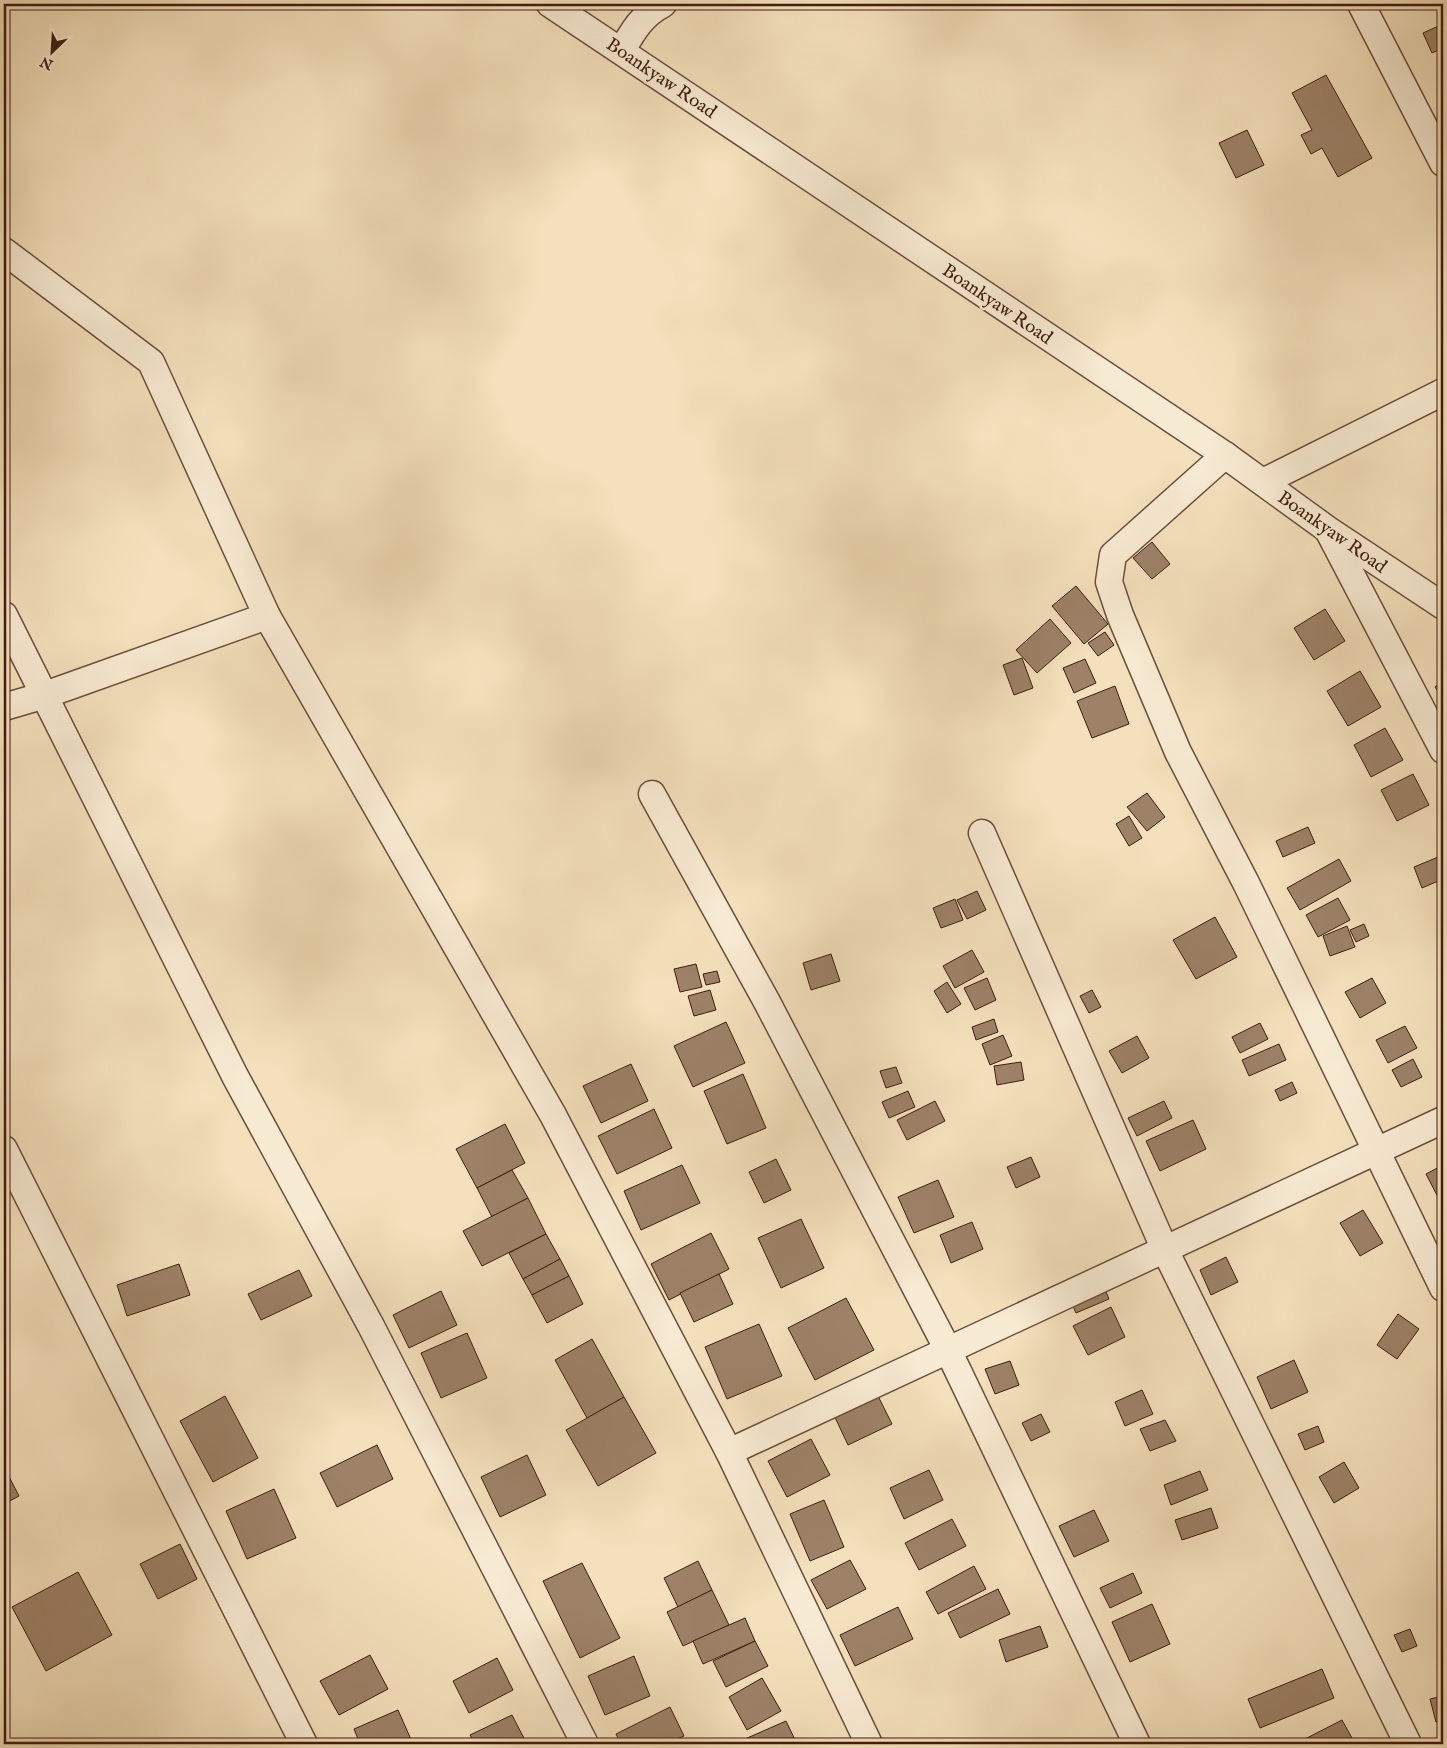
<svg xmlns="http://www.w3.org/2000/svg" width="1447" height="1748" font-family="'IM FELL English',serif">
  <rect width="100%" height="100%" fill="#f4e0bc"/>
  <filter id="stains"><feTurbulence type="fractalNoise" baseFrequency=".004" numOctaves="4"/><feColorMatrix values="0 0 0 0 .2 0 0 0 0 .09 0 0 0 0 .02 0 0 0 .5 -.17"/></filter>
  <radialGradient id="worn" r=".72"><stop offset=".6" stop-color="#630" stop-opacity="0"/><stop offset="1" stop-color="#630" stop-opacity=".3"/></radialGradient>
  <g fill="#9d8268" stroke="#3f1d0e">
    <polygon points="1443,24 1443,48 1432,53 1423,33"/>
    <polygon points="1326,75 1372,158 1338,177 1322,148 1311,154 1301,135 1312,130 1292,93"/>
    <polygon points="1247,130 1264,165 1236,178 1219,143"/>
    <polygon points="1152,542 1170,564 1152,579 1133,558"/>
    <polygon points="1076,586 1108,624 1084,644 1052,606"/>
    <polygon points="1325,609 1345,641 1314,660 1294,628"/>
    <polygon points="1050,619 1071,643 1037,673 1016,650"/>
    <polygon points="1105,632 1114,645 1098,656 1088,643"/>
    <polygon points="1022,658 1033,688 1014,695 1003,665"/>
    <polygon points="1085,659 1096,683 1074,693 1063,668"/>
    <polygon points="1360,671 1381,707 1348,726 1327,691"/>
    <polygon points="1443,681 1443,699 1435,687"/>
    <polygon points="1115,686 1129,724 1092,738 1077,701"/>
    <polygon points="1385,728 1403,760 1371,777 1354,745"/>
    <polygon points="1413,774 1429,805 1397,821 1381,790"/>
    <polygon points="1147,793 1165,817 1147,831 1127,807"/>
    <polygon points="1129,816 1142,838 1129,846 1116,824"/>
    <polygon points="1308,827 1315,843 1283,857 1276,841"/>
    <polygon points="1443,855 1443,879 1422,888 1414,867"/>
    <polygon points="1339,859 1351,881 1300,910 1287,888"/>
    <polygon points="977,891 986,910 967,919 957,900"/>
    <polygon points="1338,898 1350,920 1318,937 1306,915"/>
    <polygon points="955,899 963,920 941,928 933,908"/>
    <polygon points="1215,917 1237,957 1196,979 1173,940"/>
    <polygon points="1364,924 1369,936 1356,942 1350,930"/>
    <polygon points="1347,926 1355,947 1330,956 1323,936"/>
    <polygon points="972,950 984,972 955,988 943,966"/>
    <polygon points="831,954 840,981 811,990 803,963"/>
    <polygon points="696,964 702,987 680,992 674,969"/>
    <polygon points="717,971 720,982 706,985 703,974"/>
    <polygon points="987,978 996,1000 975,1010 964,988"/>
    <polygon points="1372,978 1386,1003 1360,1018 1345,992"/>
    <polygon points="947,982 961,1004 947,1013 934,991"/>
    <polygon points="710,990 716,1010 694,1016 688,996"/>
    <polygon points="1092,990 1101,1007 1089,1013 1080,996"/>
    <polygon points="994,1019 998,1032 976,1040 972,1027"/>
    <polygon points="726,1022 745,1063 693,1087 674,1046"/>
    <polygon points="1260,1023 1268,1039 1240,1053 1232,1037"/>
    <polygon points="1405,1026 1417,1048 1388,1063 1376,1040"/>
    <polygon points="1003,1035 1012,1056 990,1065 982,1044"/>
    <polygon points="1137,1036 1149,1058 1122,1073 1109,1051"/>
    <polygon points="1279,1044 1286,1060 1249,1076 1242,1060"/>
    <polygon points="1413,1059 1422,1077 1401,1087 1392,1070"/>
    <polygon points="1021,1062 1024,1080 997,1085 994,1066"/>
    <polygon points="631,1064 648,1101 601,1123 583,1086"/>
    <polygon points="896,1067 902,1083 886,1088 880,1071"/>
    <polygon points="743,1074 766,1128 727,1144 704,1091"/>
    <polygon points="1292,1082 1297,1093 1280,1101 1275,1090"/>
    <polygon points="908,1091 915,1107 889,1118 882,1102"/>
    <polygon points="935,1101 945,1121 907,1140 897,1120"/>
    <polygon points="1164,1101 1172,1118 1137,1136 1128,1118"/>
    <polygon points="654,1109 672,1148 617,1174 598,1136"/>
    <polygon points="1193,1120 1206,1149 1160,1171 1146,1141"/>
    <polygon points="505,1124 525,1163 477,1188 456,1149"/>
    <polygon points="1031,1157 1040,1177 1016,1188 1007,1167"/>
    <polygon points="776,1159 791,1190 764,1203 749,1172"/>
    <polygon points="682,1165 700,1203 641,1230 624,1191"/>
    <polygon points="1443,1165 1443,1201 1441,1203 1426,1174"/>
    <polygon points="512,1170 528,1198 492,1217 477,1188"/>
    <polygon points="938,1180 954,1217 914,1233 898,1197"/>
    <polygon points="528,1198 546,1234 482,1266 463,1231"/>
    <polygon points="1363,1210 1383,1243 1360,1256 1340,1223"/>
    <polygon points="801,1219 824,1268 781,1288 758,1238"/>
    <polygon points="972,1222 983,1249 951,1263 940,1235"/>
    <polygon points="711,1233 729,1269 669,1300 651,1264"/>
    <polygon points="546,1234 560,1259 523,1279 509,1253"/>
    <polygon points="1226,1257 1238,1282 1211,1295 1200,1270"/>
    <polygon points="560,1259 569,1276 532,1295 523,1279"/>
    <polygon points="179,1264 190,1295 127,1316 117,1285"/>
    <polygon points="299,1270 312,1296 261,1320 248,1294"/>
    <polygon points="719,1274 733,1304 694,1322 680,1293"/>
    <polygon points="569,1276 583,1304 547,1323 532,1295"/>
    <polygon points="1102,1282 1109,1299 1076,1313 1068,1295"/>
    <polygon points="441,1291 457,1325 409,1348 393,1315"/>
    <polygon points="846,1298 874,1350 815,1380 788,1328"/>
    <polygon points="1111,1307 1125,1337 1088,1355 1073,1326"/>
    <polygon points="1398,1314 1419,1329 1397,1359 1377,1345"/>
    <polygon points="759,1324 782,1376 727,1399 705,1347"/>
    <polygon points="467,1333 487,1378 441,1398 421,1353"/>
    <polygon points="592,1339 624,1397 587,1418 555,1360"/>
    <polygon points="1294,1360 1308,1392 1271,1409 1257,1377"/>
    <polygon points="1010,1361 1019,1385 995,1394 985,1369"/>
    <polygon points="875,1390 892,1424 848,1445 832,1411"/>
    <polygon points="1142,1390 1153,1414 1125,1426 1115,1402"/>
    <polygon points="225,1396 258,1458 213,1482 180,1421"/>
    <polygon points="624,1397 656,1453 598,1486 566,1430"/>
    <polygon points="1041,1414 1050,1432 1031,1441 1022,1423"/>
    <polygon points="1165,1420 1176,1441 1150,1451 1140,1429"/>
    <polygon points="1318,1426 1324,1442 1305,1450 1298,1434"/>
    <polygon points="811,1439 830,1475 787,1497 768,1461"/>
    <polygon points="377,1445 393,1479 337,1507 320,1473"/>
    <polygon points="527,1455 546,1495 500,1517 481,1477"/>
    <polygon points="1344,1462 1359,1488 1334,1503 1319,1477"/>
    <polygon points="4,1467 19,1496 4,1504"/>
    <polygon points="929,1470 943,1500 904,1519 890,1488"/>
    <polygon points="1200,1471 1208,1490 1171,1505 1164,1485"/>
    <polygon points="274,1489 296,1538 247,1559 226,1511"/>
    <polygon points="824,1500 844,1547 810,1561 790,1514"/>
    <polygon points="1211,1508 1218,1528 1182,1540 1175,1520"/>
    <polygon points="1094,1510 1109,1541 1074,1557 1059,1526"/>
    <polygon points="952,1519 966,1546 919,1570 905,1543"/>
    <polygon points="180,1544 197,1579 158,1599 140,1564"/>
    <polygon points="850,1560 866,1589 827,1609 811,1580"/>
    <polygon points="698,1561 712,1590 678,1607 664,1578"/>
    <polygon points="582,1563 620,1638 580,1658 543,1581"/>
    <polygon points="974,1566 986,1589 938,1614 926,1592"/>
    <polygon points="78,1572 112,1635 46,1671 12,1607"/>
    <polygon points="1133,1573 1142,1593 1110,1608 1100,1588"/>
    <polygon points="998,1589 1010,1614 960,1638 948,1613"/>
    <polygon points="712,1590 729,1625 683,1646 667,1612"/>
    <polygon points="1152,1604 1170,1644 1130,1662 1112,1622"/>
    <polygon points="898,1607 913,1639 855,1666 840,1635"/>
    <polygon points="745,1618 755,1641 703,1664 693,1641"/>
    <polygon points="1040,1626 1048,1647 1006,1662 999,1640"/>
    <polygon points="1410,1629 1417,1646 1402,1652 1394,1635"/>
    <polygon points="755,1641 768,1666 726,1687 713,1661"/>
    <polygon points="370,1655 388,1689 339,1715 320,1681"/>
    <polygon points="634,1656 650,1696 605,1715 588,1676"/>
    <polygon points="497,1658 513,1690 469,1713 453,1681"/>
    <polygon points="1322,1669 1334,1698 1260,1728 1248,1699"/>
    <polygon points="762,1678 781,1711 747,1730 729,1697"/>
    <polygon points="1443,1696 1443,1720 1436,1722 1430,1699"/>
    <polygon points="670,1707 684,1736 666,1744 621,1744 616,1734"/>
    <polygon points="398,1710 413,1744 360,1744 354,1729"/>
    <polygon points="512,1715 527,1744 475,1744 470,1735"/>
    <polygon points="1342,1720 1352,1738 1340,1744 1308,1744 1305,1739"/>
    <polygon points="786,1721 797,1744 747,1744 745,1739"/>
  </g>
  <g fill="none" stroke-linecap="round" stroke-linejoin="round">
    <defs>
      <g id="minor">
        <polyline points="550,4 1225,455 1327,529 1443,606"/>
        <polyline points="1361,4 1443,163"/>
        <path d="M622,50C633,31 643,14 663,4"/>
        <polyline points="4,251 151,362 267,616 553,1115 729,1452 869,1744"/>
        <polyline points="1225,455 1113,555 1109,582 1120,615 1178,752 1246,883 1443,1288"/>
        <polyline points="1263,482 1443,392"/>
        <polyline points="1329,532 1443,750"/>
        <polyline points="4,615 235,1076 371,1326 585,1744"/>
        <polyline points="4,707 45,695 267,616"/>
        <polyline points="652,794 767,1002 948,1350 1137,1744"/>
        <polyline points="982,833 1165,1250 1408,1744"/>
        <polyline points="4,1149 304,1744"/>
        <polyline points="729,1452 1443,1120"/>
      </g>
    </defs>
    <use href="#minor" stroke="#6c4e3a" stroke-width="29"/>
    <use href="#minor" stroke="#f8ebd3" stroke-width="26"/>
  </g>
  <g text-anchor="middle" stroke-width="5" stroke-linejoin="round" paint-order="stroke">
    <g font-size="19" fill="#3f1d0e" stroke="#f8ebd3">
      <text transform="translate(662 77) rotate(34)" y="7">Boankyaw Road</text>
      <text transform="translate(998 303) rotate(34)" y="7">Boankyaw Road</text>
      <text transform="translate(1333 531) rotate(35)" y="7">Boankyaw Road</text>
    </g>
  </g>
  <rect width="1447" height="1748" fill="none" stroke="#f4e0bc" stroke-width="20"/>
  <rect x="5" y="5" width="1437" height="1738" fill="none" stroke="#3f1d0e" stroke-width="2.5"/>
  <rect x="10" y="10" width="1427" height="1728" fill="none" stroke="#3f1d0e"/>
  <g transform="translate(52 52) rotate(205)" stroke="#f8ebd3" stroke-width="4" paint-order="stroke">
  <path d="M0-4L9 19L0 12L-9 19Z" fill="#3f1d0e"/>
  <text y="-8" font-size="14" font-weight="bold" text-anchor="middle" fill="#3f1d0e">N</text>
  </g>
  <rect width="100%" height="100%" filter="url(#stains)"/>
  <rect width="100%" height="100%" fill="url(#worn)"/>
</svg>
